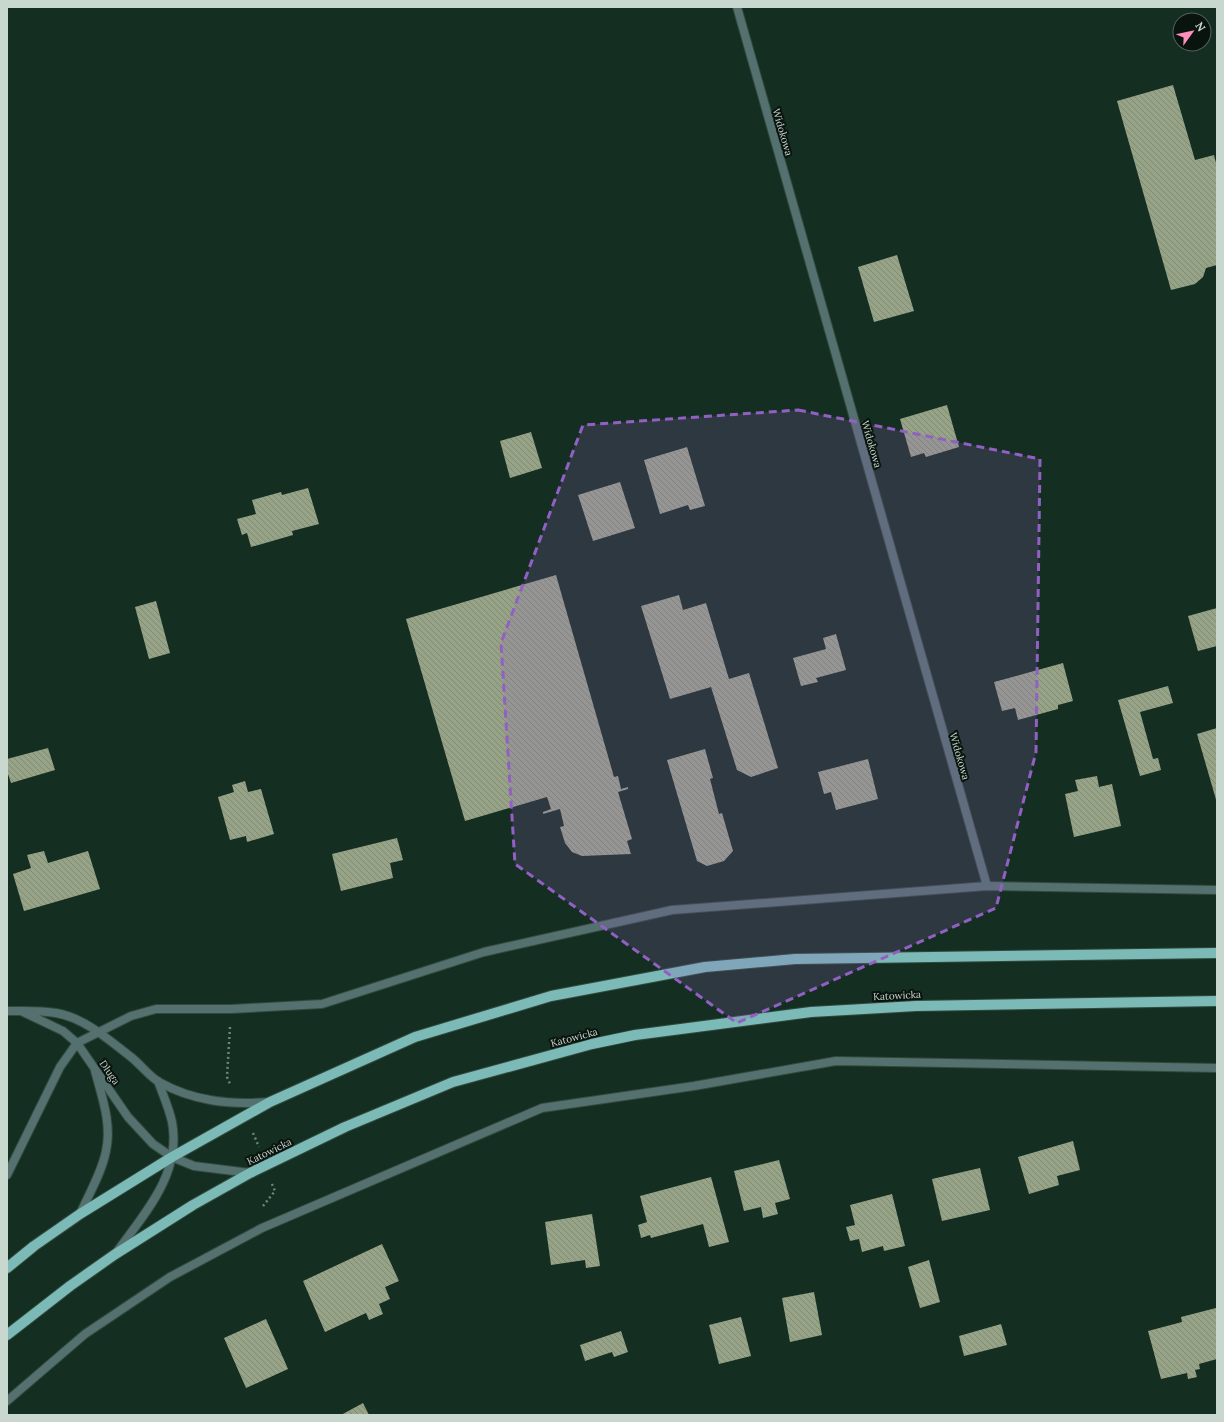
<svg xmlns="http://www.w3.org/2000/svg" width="1224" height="1422" font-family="Lora,serif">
  <defs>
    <pattern id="building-back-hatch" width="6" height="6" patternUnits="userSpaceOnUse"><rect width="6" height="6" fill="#97a387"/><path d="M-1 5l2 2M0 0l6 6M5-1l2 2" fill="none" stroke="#808a75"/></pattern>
  </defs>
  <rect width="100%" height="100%" fill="#142f21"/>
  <g fill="url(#building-back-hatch)">
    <polygon points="1173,85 1195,160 1214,155 1217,167 1217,265 1206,268 1203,277 1195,284 1171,290 1117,101"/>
    <polygon points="897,255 914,311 874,322 858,267"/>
    <polygon points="947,405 959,447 926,457 924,453 911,457 900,419"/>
    <polygon points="531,432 542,468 510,478 500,441"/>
    <polygon points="687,447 705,506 690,510 688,505 660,514 644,460"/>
    <polygon points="620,482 635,528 593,541 578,495"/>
    <polygon points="308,488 319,524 292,531 293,535 251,547 247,533 242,535 237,519 256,514 252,500 281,492 282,495"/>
    <polygon points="556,575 614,777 618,776 621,789 628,787 628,789 618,792 632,839 627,841 631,854 582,856 572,852 565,843 560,827 564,826 560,809 543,814 543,812 551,809 547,797 465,821 406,619"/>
    <polygon points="679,595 683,610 706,603 729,679 749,673 778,768 751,777 737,770 711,687 670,699 641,606"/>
    <polygon points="156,601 170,653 149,659 135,607"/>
    <polygon points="1217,608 1217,646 1198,651 1188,616"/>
    <polygon points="836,634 846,670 816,678 818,682 801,686 793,658 826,649 823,638"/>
    <polygon points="1063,663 1073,701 1058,705 1058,709 1018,720 1015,708 1002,711 994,682"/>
    <polygon points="1168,686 1173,703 1140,712 1153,759 1158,758 1161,770 1140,776 1118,700"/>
    <polygon points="1217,728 1217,803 1197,734"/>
    <polygon points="48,748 55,770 11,783 7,771 7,759"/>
    <polygon points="705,749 713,778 710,779 719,814 722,813 733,851 724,861 707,866 697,861 667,760"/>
    <polygon points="868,759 878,799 836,810 831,792 824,794 818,772"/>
    <polygon points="1097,776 1099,787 1112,784 1121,826 1074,837 1065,794 1078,791 1075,780"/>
    <polygon points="245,781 248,792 261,789 274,834 247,842 246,836 230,840 218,797 234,792 232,785"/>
    <polygon points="397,838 403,860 390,863 393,878 341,891 332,854"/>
    <polygon points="44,851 48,863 88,851 100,889 24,911 13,874 31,868 27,855"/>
    <polygon points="1073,1141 1080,1170 1057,1176 1059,1185 1029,1194 1018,1157"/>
    <polygon points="779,1160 790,1199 775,1203 778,1214 763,1218 761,1207 744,1211 734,1171"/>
    <polygon points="980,1168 990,1210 942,1221 932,1179"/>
    <polygon points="711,1177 729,1242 709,1247 703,1224 651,1238 650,1235 641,1238 638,1225 647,1222 640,1196"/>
    <polygon points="892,1194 905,1246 884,1251 883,1246 862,1252 859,1239 850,1241 846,1227 855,1225 850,1205"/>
    <polygon points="592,1214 600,1266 586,1268 585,1260 551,1265 545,1222"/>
    <polygon points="382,1244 399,1281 385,1287 390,1299 379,1304 383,1314 369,1320 366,1313 325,1332 303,1281"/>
    <polygon points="929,1260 940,1302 920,1308 908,1267"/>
    <polygon points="814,1292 822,1335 790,1342 782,1298"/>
    <polygon points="1216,1308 1217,1359 1199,1364 1200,1369 1195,1370 1197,1377 1188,1379 1187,1373 1161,1379 1148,1331 1182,1322 1181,1317"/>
    <polygon points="741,1317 751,1356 719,1364 709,1325"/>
    <polygon points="266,1319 288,1369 246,1388 224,1338"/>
    <polygon points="1001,1324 1007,1345 964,1356 959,1336"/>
    <polygon points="621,1331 628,1352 614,1357 612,1352 585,1361 580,1345"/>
    <polygon points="363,1403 369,1415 341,1415"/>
  </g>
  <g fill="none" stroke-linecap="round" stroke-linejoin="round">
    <defs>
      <g id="minor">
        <polyline points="737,7 987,886"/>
        <polyline points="7,1175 60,1067 77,1043 131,1016 156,1009 231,1009 322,1004 484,952 672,910 987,886 1217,890"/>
        <polyline points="7,1401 85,1334 170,1277 262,1228 542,1108 694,1086 836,1061 1217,1068"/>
      </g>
      <g id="tertiary">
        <path d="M7,1011C23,1011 40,1010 56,1013C85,1018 109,1040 131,1057C141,1065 149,1076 159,1082C193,1101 229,1105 268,1102"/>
        <polyline points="21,1011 63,1031 77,1043 128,1117 153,1144 172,1157 194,1166 250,1173"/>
        <path d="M80,1214C89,1194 102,1172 106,1151C112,1124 102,1097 95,1071"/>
        <path d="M116,1253C144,1214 182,1174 172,1122C169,1108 163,1095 158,1081"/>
      </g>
      <g id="primary">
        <polyline points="7,1268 34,1246 80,1214 172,1157 270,1102 415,1037 551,996 705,967 795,959 1217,953"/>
        <polyline points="7,1335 70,1286 114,1255 193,1205 250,1173 345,1127 453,1082 592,1044 635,1035 811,1012 916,1006 1217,1001"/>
      </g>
    </defs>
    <use href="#minor" stroke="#314a3d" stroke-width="10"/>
    <use href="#tertiary" stroke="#314a3d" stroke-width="10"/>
    <use href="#primary" stroke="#314a3d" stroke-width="12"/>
    <g stroke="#70857a" stroke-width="2.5" stroke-dasharray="2 3" stroke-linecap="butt">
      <polyline points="230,1027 227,1077 230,1084"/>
      <polyline points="253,1133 259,1147"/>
      <polyline points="263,1206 275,1191 272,1184"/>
    </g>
    <use href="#minor" stroke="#54716f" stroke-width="8"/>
    <use href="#tertiary" stroke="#54716f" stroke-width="8"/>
    <use href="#primary" stroke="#7cbab7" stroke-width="10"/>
  </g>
  <path fill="#9260c4" fill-opacity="0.2" stroke="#9260c4" stroke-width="3" stroke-dasharray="8 5" stroke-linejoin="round" d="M798,410L1040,459L1036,752L996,908L737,1023L515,864L501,643L583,425Z"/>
  <g text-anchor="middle" stroke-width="4" stroke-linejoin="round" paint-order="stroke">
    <g font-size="10" fill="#c9d8cf" stroke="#09140e">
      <text transform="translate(783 132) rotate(74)" y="4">Widokowa</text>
      <text transform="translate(872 444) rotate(74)" y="4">Widokowa</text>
      <text transform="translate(960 756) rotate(74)" y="4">Widokowa</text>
      <text transform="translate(897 995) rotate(-3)" y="4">Katowicka</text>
      <text transform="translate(574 1037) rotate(-15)" y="4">Katowicka</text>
      <text transform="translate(110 1072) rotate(55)" y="4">Długa</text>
      <text transform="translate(269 1151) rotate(-26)" y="4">Katowicka</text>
    </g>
  </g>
  <rect width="1224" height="1422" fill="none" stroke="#c9d8cf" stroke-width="16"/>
  <g transform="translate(1192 32) rotate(57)"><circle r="19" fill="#09140e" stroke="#56625b"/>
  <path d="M0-3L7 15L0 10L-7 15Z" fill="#fe8ebb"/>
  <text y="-6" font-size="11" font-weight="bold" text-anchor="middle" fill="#c9d8cf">N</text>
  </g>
</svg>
